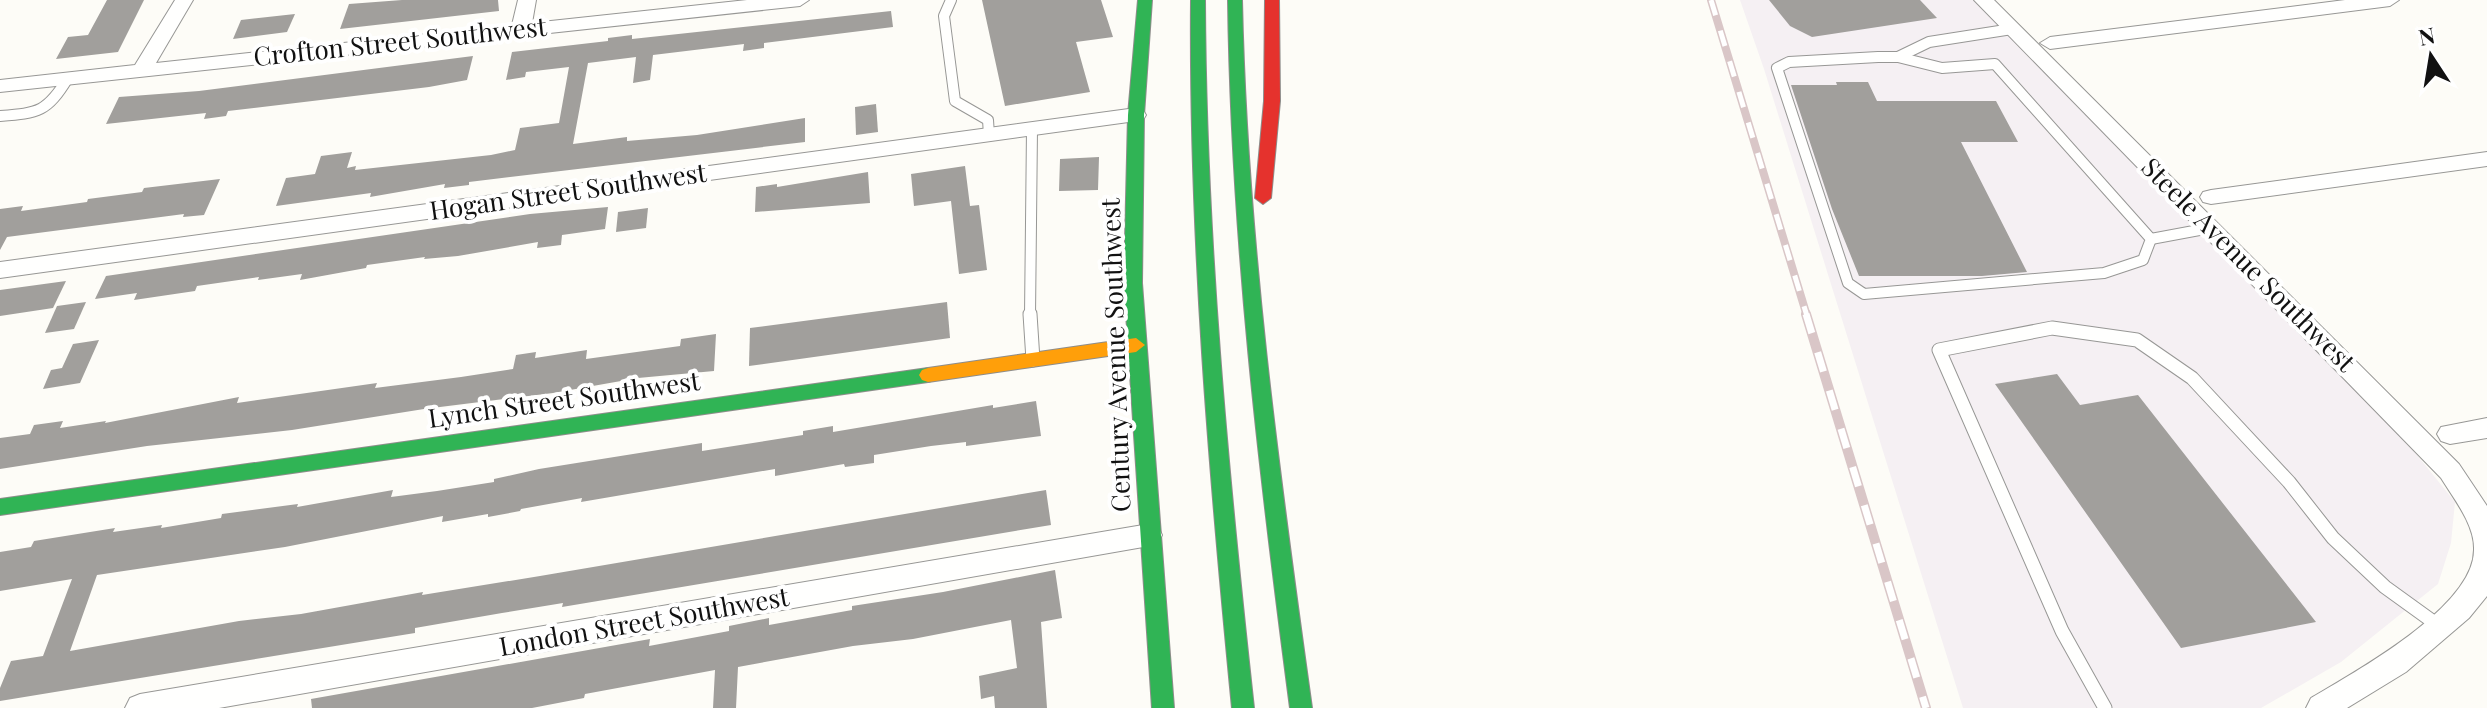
<svg xmlns="http://www.w3.org/2000/svg" width="2487" height="708" font-family="'Playfair Display',serif">
  <rect width="100%" height="100%" fill="#fdfcf7"/>
  <polygon fill="#f5f0f3" points="1740,0 1975,0 2400,434 2455,502 2451,543 2438,584 2341,662 2261,708 1963,708 1764,69"/>
  <g fill="#a19f9c">
    <polygon points="107,0 144,0 118,52 56,59 68,37 88,35"/>
    <polygon points="402,0 498,0 499,11 340,29 349,4"/>
    <polygon points="982,0 1101,0 1113,37 1076,42 1090,92 1005,106"/>
    <polygon points="1769,0 1920,0 1937,18 1812,37 1790,26"/>
    <polygon points="891,11 893,27 764,43 764,48 743,51 744,44 653,55 650,80 633,83 636,57 588,63 573,144 627,137 627,141 697,135 805,118 805,142 469,182 469,185 444,188 445,184 370,197 371,193 276,206 286,178 315,174 321,156 352,152 347,168 356,166 355,170 491,155 515,150 520,128 559,123 569,67 526,72 525,77 506,80 512,52 608,41 608,38 632,35 632,39"/>
    <polygon points="295,14 287,32 233,39 241,20"/>
    <polygon points="473,56 467,80 429,87 228,111 226,116 204,119 206,113 106,124 119,97 199,91"/>
    <polygon points="1836,82 1868,82 1877,101 1996,101 2018,142 1961,142 2027,272 1982,276 1859,276 1832,209 1791,85 1837,85"/>
    <polygon points="876,104 878,132 856,135 855,107"/>
    <polygon points="1099,157 1098,190 1059,191 1060,159"/>
    <polygon points="965,166 970,206 979,205 987,270 959,274 951,201 914,206 911,174"/>
    <polygon points="868,172 870,203 755,212 756,187 777,184 777,187"/>
    <polygon points="220,179 204,215 183,217 184,214 7,237 0,250 0,209 23,206 21,211 87,202 88,199 142,192 144,188"/>
    <polygon points="608,207 605,229 562,235 561,245 537,248 538,242 458,256 424,259 425,257 367,265 366,268 300,280 302,274 258,280 259,277 197,286 195,291 134,300 137,293 95,299 106,276 530,214"/>
    <polygon points="648,208 646,228 616,232 618,212"/>
    <polygon points="66,281 53,308 0,316 0,290"/>
    <polygon points="86,302 74,329 45,333 57,306"/>
    <polygon points="947,302 950,338 749,366 750,328"/>
    <polygon points="716,334 714,371 638,378 553,393 424,409 292,430 147,446 0,469 0,438 30,434 34,425 63,421 60,428 106,421 105,423 239,397 237,403 377,383 375,388 461,377 513,369 516,355 536,352 535,358 587,350 586,359 680,346 681,339"/>
    <polygon points="99,340 80,383 43,389 51,370 62,368 73,344"/>
    <polygon points="2057,374 2080,405 2138,395 2316,622 2181,648 1995,384"/>
    <polygon points="1036,401 1041,436 966,446 966,442 931,446 874,455 874,463 845,467 844,464 775,476 775,469 581,502 582,498 521,509 520,511 488,517 488,514 442,522 443,516 285,547 97,575 70,651 239,621 301,614 423,592 422,595 540,576 1046,490 1051,525 562,607 563,603 502,613 415,628 415,633 378,639 0,701 0,688 11,661 43,656 72,579 0,591 0,552 31,547 34,541 115,528 113,532 162,525 161,528 221,518 222,514 298,504 297,507 393,490 391,497 437,491 494,482 494,479 539,469 702,443 702,451 803,435 803,431 833,426 833,432 993,405 993,408"/>
    <polygon points="1055,570 1062,618 1041,622 1047,708 995,708 994,696 981,699 979,676 1017,668 1011,620 913,639 853,646 738,667 736,708 713,708 715,670 585,694 584,698 532,708 312,708 311,699 650,639 649,646 729,631 729,626 769,618 769,625 852,610 852,606 943,592"/>
  </g>
  <g fill="none" stroke-linecap="round" stroke-linejoin="round">
    <defs>
      <g id="lane-far1">
        <polyline points="951,0 944,16 955,101 988,120 989,135"/>
        <polygon points="1878,57 1898,57 1942,68 1995,64 2151,239 2143,260 2104,273 1864,294 1848,283 1777,68 1789,62"/>
        <polyline points="1898,57 1929,42 2012,29"/>
        <path d="M0,116C39,113 47,112 68,78"/>
        <polyline points="2151,239 2210,228"/>
        <polyline points="1030,316 1032,129"/>
      </g>
      <g id="lane">
        <polyline points="1030,314 1033,360"/>
        <polyline points="2105,708 2062,631 1939,350 2052,328 2137,340 2192,378 2289,482 2333,538 2385,587 2439,626"/>
      </g>
      <g id="street">
        <polygon points="175,0 193,0 156,63 512,25 518,0 536,0 532,23 747,0 809,0 800,6 0,92 0,80 135,65"/>
        <path d="M1974,0H1994L2459,464L2487,506V596L2469,618L2406,672L2347,708H2306L2311,698C2355,672 2474,607 2474,550C2475,525 2454,499 2441,478Z"/>
        <polygon points="2345,0 2399,0 2390,6 2050,49 2040,43 2050,37"/>
        <polygon points="1136,108 1143,110 1146,115 1143,120 0,278 0,262"/>
        <polygon points="2487,152 2487,166 2211,204 2203,202 2200,197 2203,192 2211,190"/>
        <polygon points="2487,418 2487,438 2450,444 2441,441 2437,434 2441,427"/>
        <polygon points="1149,524 1158,527 1162,535 1158,543 1149,546 219,708 125,708 130,698 140,694"/>
      </g>
      <g id="fast">
        <polygon points="1138,0 1152,0 1144,115 1142,283 1174,708 1152,708 1124,283 1128,115"/>
        <path d="M1191,0H1205C1206,237 1228,472 1254,708H1232C1209,472 1189,237 1191,0Z"/>
        <path d="M1228,0H1242C1247,238 1279,472 1312,708H1290C1259,472 1231,238 1228,0Z"/>
        <polygon points="928,368 934,370 937,375 934,380 928,382 0,515 0,499"/>
      </g>
      <polygon id="slow" points="1136,338 1145,345 1136,352 928,382 922,380 919,375 922,370 928,368"/>
      <polygon id="jam" points="1265,0 1279,0 1280,101 1271,198 1263,204 1255,198 1264,101"/>
    </defs>
    <use href="#lane-far1" stroke="#979795" stroke-width="12"/>
    <use href="#lane" stroke="#979795" stroke-width="15"/>
    <use href="#street" stroke="#979795" stroke-width="2"/>
    <use href="#fast" stroke="#8e8d8b" stroke-width="2"/>
    <use href="#slow" stroke="#8e8d8b" stroke-width="2"/>
    <use href="#jam" stroke="#8e8d8b" stroke-width="2"/>
    <use href="#lane-far1" stroke="#fffffe" stroke-width="10"/>
    <use href="#lane" stroke="#fffffe" stroke-width="13"/>
    <use href="#street" fill="#fffffe" fill-rule="evenodd"/>
    <use href="#fast" fill="#30b455" fill-rule="evenodd"/>
    <use href="#slow" fill="#ff9f0a" fill-rule="evenodd"/>
    <use href="#jam" fill="#e5322d" fill-rule="evenodd"/>
    <defs>
      <polyline id="rail-far1" points="1711,0 1807,316"/>
      <polyline id="rail" points="1806,314 1926,708"/>
    </defs>
    <use href="#rail-far1" stroke="#d9c6c7" stroke-width="8"/>
    <use href="#rail" stroke="#d9c6c7" stroke-width="10"/>
    <use href="#rail-far1" stroke="#fff" stroke-width="5" stroke-dasharray="16" stroke-linecap="butt"/>
    <use href="#rail" stroke="#fff" stroke-width="7" stroke-dasharray="20" stroke-linecap="butt"/>
  </g>
  <g text-anchor="middle" stroke-width="8" stroke-linejoin="round" paint-order="stroke">
    <g font-size="26" fill="#111" stroke="#fff">
      <text transform="translate(400 42) rotate(-6)" y="9">Crofton Street Southwest</text>
      <text transform="translate(568 192) rotate(-8)" y="9">Hogan Street Southwest</text>
      <text transform="translate(2248 265) rotate(45)" y="9">Steele Avenue Southwest</text>
      <text transform="translate(1116 355) rotate(-92)" y="9">Century Avenue Southwest</text>
      <text transform="translate(564 400) rotate(-8)" y="9">Lynch Street Southwest</text>
      <text transform="translate(644 622) rotate(-10)" y="9">London Street Southwest</text>
    </g>
  </g>
  <g transform="translate(2431 56) rotate(348)" stroke="#ffffff" stroke-width="6" paint-order="stroke">
  <path d="M0-6L14 30L0 20L-14 30Z" fill="#111111"/>
  <text y="-12" font-size="22" font-weight="bold" text-anchor="middle" fill="#111111">N</text>
  </g>
</svg>
